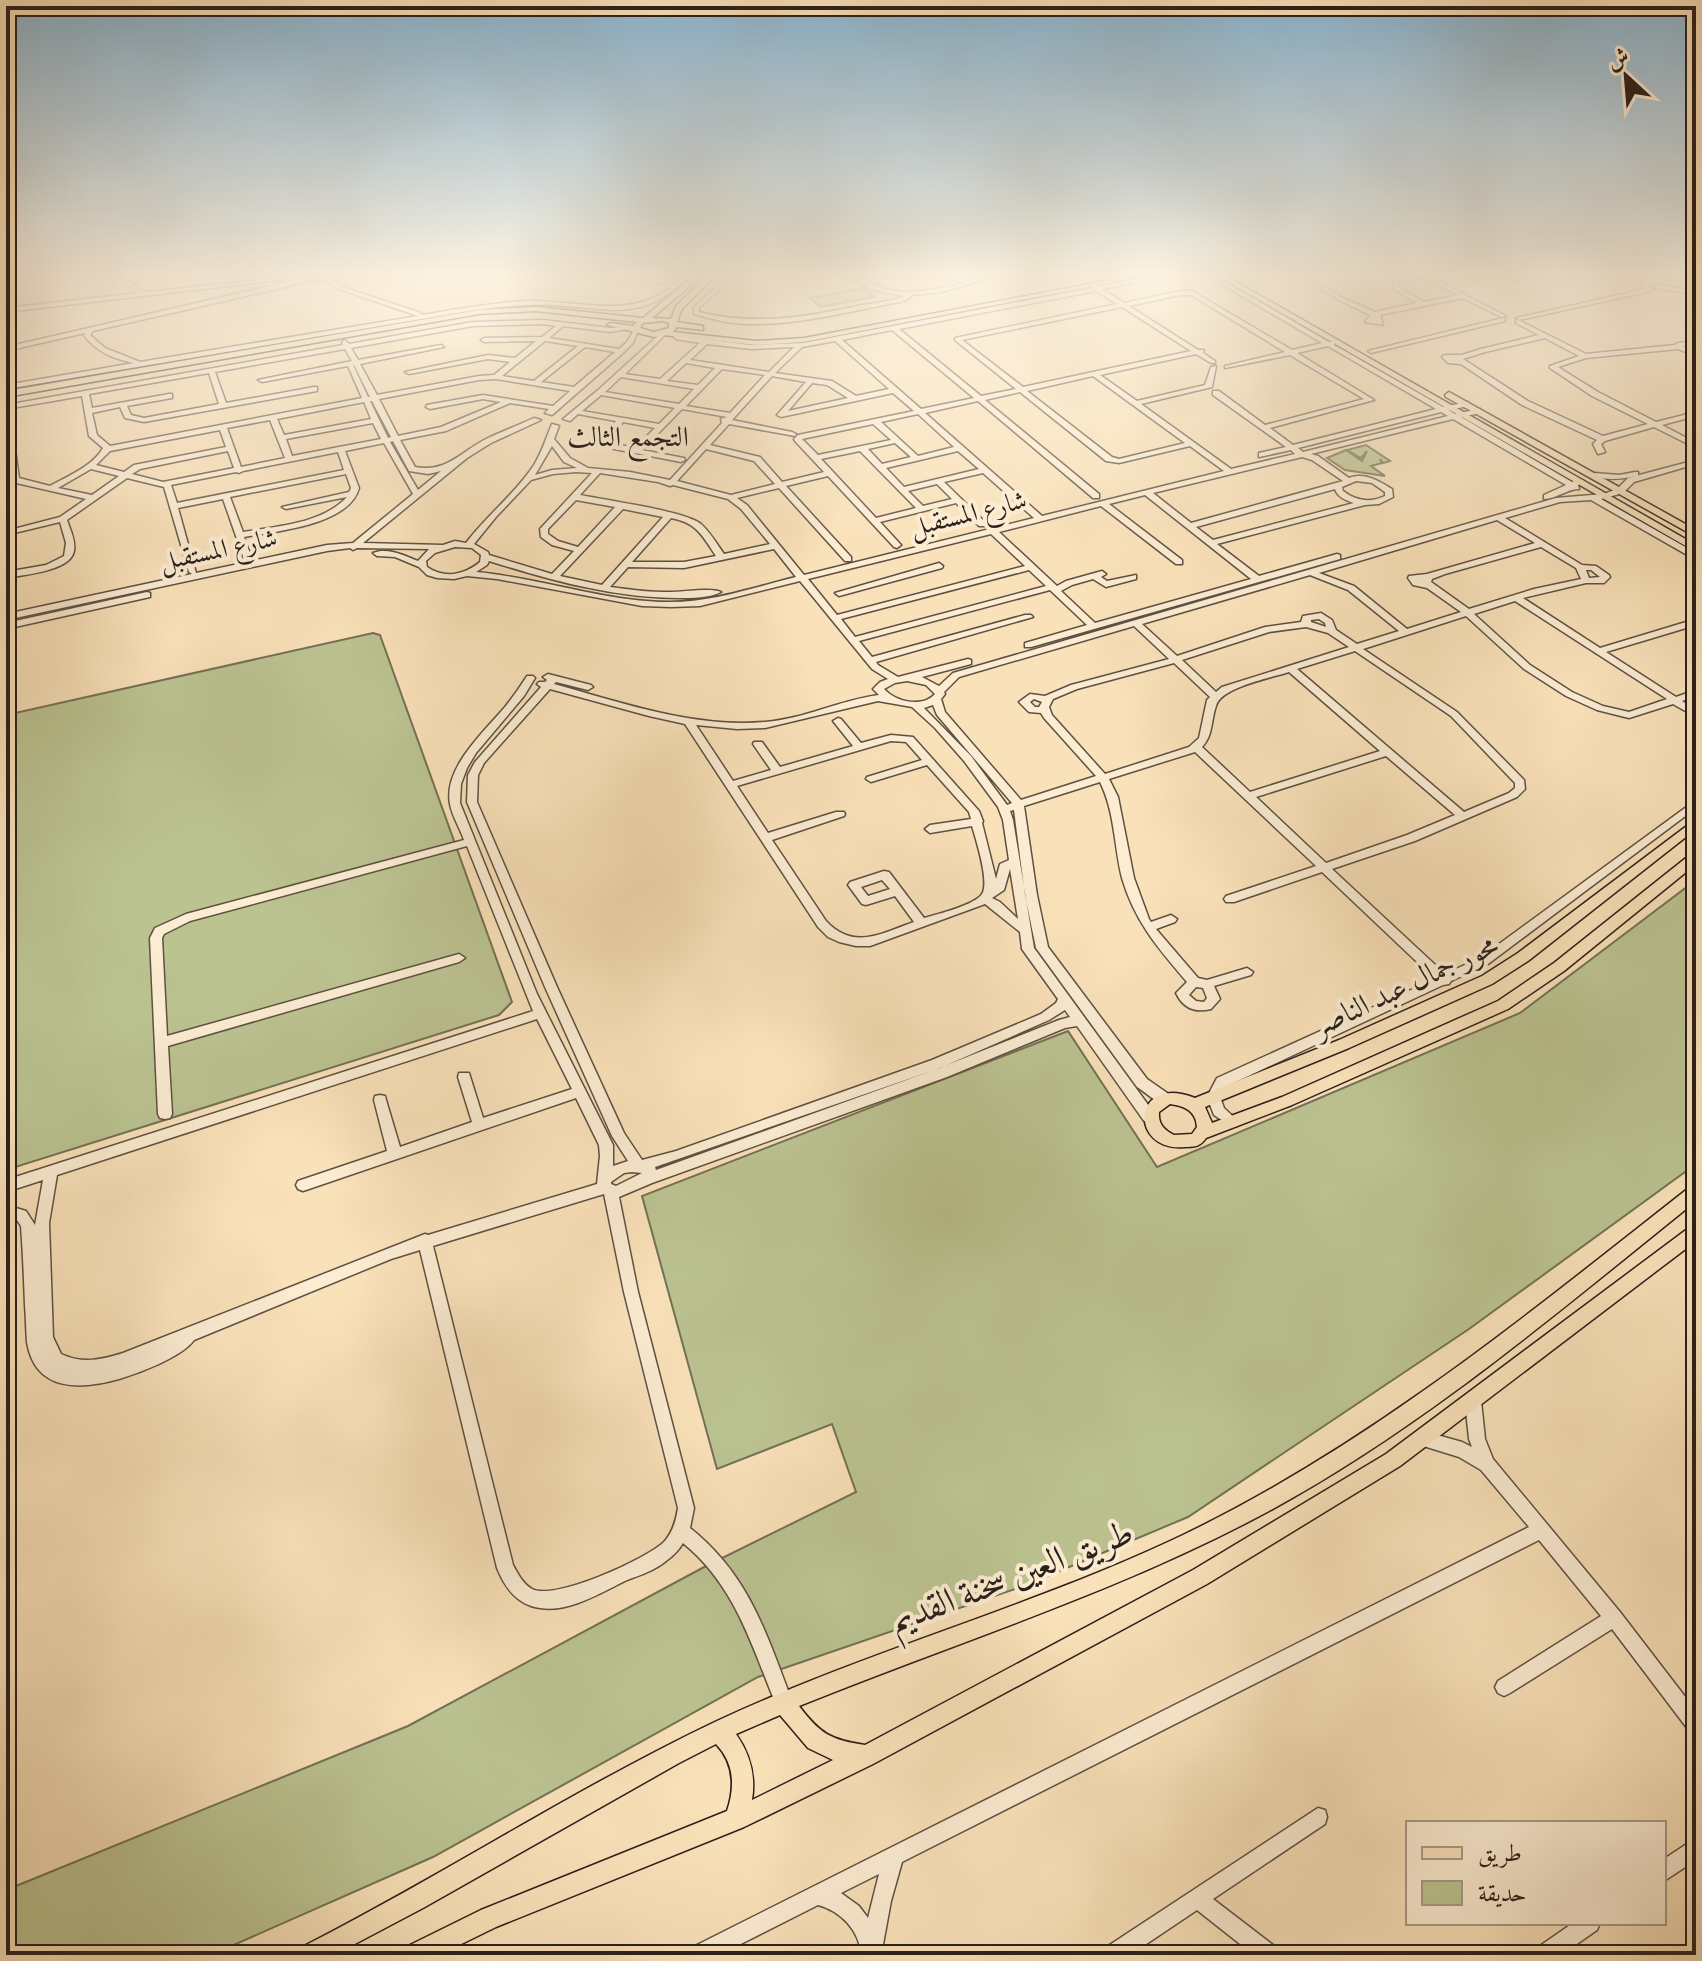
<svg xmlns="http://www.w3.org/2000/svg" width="1702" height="1961" font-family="'Sorts Mill Goudy',Amiri,serif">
  <rect width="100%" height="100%" fill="#f9e1b9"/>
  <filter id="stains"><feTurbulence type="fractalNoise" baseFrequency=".0025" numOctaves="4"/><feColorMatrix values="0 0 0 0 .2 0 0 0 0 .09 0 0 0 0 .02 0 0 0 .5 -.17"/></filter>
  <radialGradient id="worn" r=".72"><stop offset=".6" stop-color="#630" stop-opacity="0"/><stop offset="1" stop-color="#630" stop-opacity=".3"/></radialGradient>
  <g fill="#bbc391" stroke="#737156" stroke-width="2">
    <polygon points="863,288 874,297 821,307 810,298"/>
    <polygon points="1366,445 1390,461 1383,463 1380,459 1382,463 1371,466 1385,476 1345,470 1327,458 1346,450 1362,461 1367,451 1361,458 1347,450"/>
    <polygon points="373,633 380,635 512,1002 499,1015 6,1170 6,715"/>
    <polygon points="1696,880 1696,1164 1469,1329 1188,1517 1024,1586 758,1677 433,1857 211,1955 15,1955 16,1886 408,1726 706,1566 856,1492 832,1424 717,1469 642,1196 1068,1031 1157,1167 1520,1013"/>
  </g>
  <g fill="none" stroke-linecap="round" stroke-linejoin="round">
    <defs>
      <g id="minor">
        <polygon points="117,275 123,275 138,289 147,292 277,278 280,280 6,312 6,308 138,293"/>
        <path d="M318,275H330L326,277L340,286L421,313L422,315C456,309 491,303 526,301C575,299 629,321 671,287L662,283L562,277L559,275H586L663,279L674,284L683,275H689C645,324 608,308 550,305C525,304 500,307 475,310L6,389V385L134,363C114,359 96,352 84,335L85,333L6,351V347ZM320,279L336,288L418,316L140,362L105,348L90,335L93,331Z"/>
        <path d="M729,275H735L699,308V312C755,326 807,317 862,305C876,303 892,301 905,296C884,293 863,289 848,275C861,275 875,288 890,290C924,296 959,284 992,275H1000L942,292L912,295L905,301C854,310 802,325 749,324C730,324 712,319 694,314V307Z"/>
        <path d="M1161,275H1171L1103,289L1124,303L1180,291H1192L1292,350L1322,343L1206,275H1213L1329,342H1335L1334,345L1443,407L1468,402V406L1449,410L1455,414L1480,409V413L1461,417L1572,482L1580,479L1584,481L1578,485L1579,489C1567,489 1556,499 1544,499V495L1566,485L1453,419L1311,454L1318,456L1349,478C1365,472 1379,481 1392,489L1393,497L1379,504L1365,505L1217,544L1259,576L1337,554L1340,555V559L1031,647H1025V643L1087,625L1050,590L859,641L872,657L1025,615H1031L1033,617L876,662L878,665L898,677L968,659L971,660V664L922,677L939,686L953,673L1556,498L1604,494L1617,489L1628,478L1696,460V464L1634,482L1623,493L1601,499L1696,553V560L1591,500L1560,502L1505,518L1582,565L1596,566L1609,575L1610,577L1604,583H1586L1523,598L1600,648L1696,619V625L1606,652L1676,697L1696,690V696L1682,701L1696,710V717L1673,704L1629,718L1597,710L1566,696L1524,669L1466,616L1363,649L1457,712L1524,780L1525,789L1517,797L1415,841L1332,869L1445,974L1480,958L1696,800V808L1488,964L1451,981L1449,984L1443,985L1227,1086L1220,1097L1224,1108L1239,1122L1237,1126L1232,1127L1214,1115L1207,1097L1217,1078L1435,979L1322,872L1234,902H1226L1224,899L1226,896L1316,866L1195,752L1109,779L1118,797L1134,878L1149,919L1151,922L1171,915L1177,919L1175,922L1156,929L1198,978L1207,980L1247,968L1253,972L1251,975L1214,986L1220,999L1211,1009C1195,1013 1183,1008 1176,993L1187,982C1158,948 1135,922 1122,878C1114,846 1115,812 1100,782L1024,806L1037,895L1048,947L1147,1079L1170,1095L1171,1099L1170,1103C1158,1106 1147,1093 1137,1087L1036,948L1025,895L1014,810L1010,811L1013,820L1034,948L1154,1113L1156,1117L1154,1121L1149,1122L1144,1121L1077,1026L1065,1028L947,1077L652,1183L619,1197L638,1292L694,1508L690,1528C749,1575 766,1633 792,1701L789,1707L783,1710L777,1707C752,1647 736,1586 683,1543C679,1550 673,1556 666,1561C655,1570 641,1575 627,1580C602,1592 569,1613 540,1608C517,1605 505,1588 497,1568L420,1250L391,1259L194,1340C182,1357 139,1373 119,1379C80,1390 35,1392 27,1342C26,1330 26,1317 25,1305C24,1279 23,1252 21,1226L17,1220L6,1217V1205L26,1211L35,1225L43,1180L6,1192V1180L533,1011L467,846L190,921L164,934L162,938L167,1036L459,954L465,958L459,962L168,1046L172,1114L170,1118L165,1119L160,1118L158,1114L150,938L155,928L186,914L464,840C460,828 452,816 450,804C443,768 484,732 505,707C513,697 520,687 527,676H533L535,678L524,696L476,753L467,768L461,784L460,803L537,994L613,1145V1166L628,1161L612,1136L545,987L467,802L468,775L475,762L541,687L537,684L539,682H545L547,680L543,677L548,674L591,685L593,687L588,690L556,682L554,684C623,703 693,728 765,722C804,719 840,700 879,695L873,689L880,682L888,679L872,669L800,581L700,606L671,607L642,606L497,579L467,576L454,579L437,578L427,575L419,567L395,557L377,556L373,553C387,547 404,555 418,561L429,549L357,548L353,550L350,548L327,551L6,620V614L192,574L189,572L164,487L127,478L67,520C70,529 76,541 74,551C71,571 23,575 6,578V572L46,565L64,556L66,543L60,522L6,535V531L60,517L86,499L12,482L6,441V411L10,413L19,478L50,486C68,476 93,466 103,448L89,436L82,396L6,409V405L343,345L342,342L345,340L349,344L473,322L543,320L610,328L627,327V329L610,332L563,326L549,338L619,349L627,342L634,330H638L633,343L624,352L552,415L545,413L549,409L510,403L446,431L400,440L415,467C448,473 461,451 488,438C503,431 519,425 534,418L541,420L491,443L467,458L363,543L443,545L455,541L466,543C487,515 515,494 534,465C542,452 546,438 552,424L559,426L554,439L570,458L588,468L630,472L670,480L722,423L721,419L727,417L682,409L642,450L684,458L685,460L681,462L604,447L600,441L616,421L578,414L570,421L563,419L597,391L662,332L667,333L625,374L660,379L700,343L676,339L671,334L674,332L680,336L751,345L803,343L1092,288L1095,285L1098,286ZM1096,291L1117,304L955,338V340L1016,389L981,396L899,329ZM1180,295H1191L1285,352L1225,366V368L1290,355L1364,399L1265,425L1219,391H1213V395L1286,447L1259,453V457L1291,450L1295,454L1231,469L1141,404L1212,387L1216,366L1211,367L1205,385L1137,401L1100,375L1196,354L1211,363H1215V361L1203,353L1204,350H1198L1129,306ZM1122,307L1191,351L1023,387L962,340ZM543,324L556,326L542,337L484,338L481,340L484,342L536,341L515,358L488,355L405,372L409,374L488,359L510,362L494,375L479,376L377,395L360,364L444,347L441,345L358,360L351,348L473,326ZM892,330L974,398L921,409L842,340ZM545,341L578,346L534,381L502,376ZM835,341L889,389L856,396L832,381L775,373L802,347ZM707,344L751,349L794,347L769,372L690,360ZM1328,346L1436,409L1293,445L1270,428L1374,400L1297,353ZM585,347L615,352L574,387L541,382ZM345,349L352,361L258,380L262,382L348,366L362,398L110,446L97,435L92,413L120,407L125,418L144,422L317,391V387H314L226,403L215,372ZM686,363L715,368L698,385L667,381ZM353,365H354L370,397H368ZM722,369L765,375L730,413L686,406ZM209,373L219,404L144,418L131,415L127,406L172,398V394H169L92,408L89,394ZM772,376L806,382L777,415L781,417L893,393L914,411L798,435L794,439L795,441L824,472L782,482L760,457L710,445L729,424L795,436L796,434L792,432L732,420ZM1093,376L1185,443L1119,459L1112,457L1027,391ZM621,377L694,389L679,404L605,392ZM496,379L570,391L553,406L483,395L427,405L426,407L430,409L483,399L501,402L441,427L398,436L379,399L479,380ZM812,383L827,385L848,398L788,411ZM1020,392L1106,461L1119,463L1190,446L1224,471L1042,516L925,413L978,401L1093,498H1099V494L985,400ZM601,395L675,408L659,424L582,411ZM370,401H372L391,437L388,438ZM364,402L371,419L284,435L277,419ZM1441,412L1448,416L1303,452L1298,448ZM918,414L954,447L918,456L881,422ZM270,420L285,458L241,467L227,428ZM623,422L655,428L635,448L610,443L608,441ZM373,423L381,439L292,456L286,439ZM873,424L891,440L818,455L802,439ZM220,430L226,447L134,465L124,472L96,465L110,451ZM393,441L409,471L428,474L441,471L418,490L390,442ZM384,443L413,494L353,543L327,545L196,573L178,508L223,499L244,559L251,561L252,559L244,537C277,531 349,525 359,488L345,451ZM895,443L911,457L882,464L868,449ZM552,446L564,462L577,468L552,470L535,475ZM706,449L754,461L775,484L731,495L677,481ZM228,451L234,468L163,482L132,474L140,469ZM860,451L916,508L876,518L821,459ZM958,451L979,469L904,487L886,468ZM338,452L344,470L177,503L171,485L236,472L239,473L243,471ZM1302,457L1312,460L1343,481L1191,523L1153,493ZM91,469L119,476L92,495L58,488ZM576,472L592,473L540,529L541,537L552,545L574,551L552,574L489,555L488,552L474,544L496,517L531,480L553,474ZM600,473L658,482L670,486L673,485L728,499L741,509L770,544L724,554C717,544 710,532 701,524C685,511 605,500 580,495ZM983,473L1034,518L804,575L747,505L737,498L779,488L845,561H851V557L786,486L828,476L894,547L897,548L901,545L880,522L956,503L979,526H985V522L944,482ZM346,474L351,488L349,492L282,507L286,509L347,497C322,524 277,526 243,532L230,497ZM1356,481L1372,483L1385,492V496C1370,503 1356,501 1343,491L1342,487ZM937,484L952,499L923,506L908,491ZM1335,489C1337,497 1347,501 1354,503L1213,540L1196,527ZM1145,495L1251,579L1095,623L1061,591L1072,585L1093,579L1106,587L1136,579V575L1107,581L1101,577L1106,574L1102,571L1066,581L1057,586L999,532L1101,506L1176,564H1182V560L1109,504ZM576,500L615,507L578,547L558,541L548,534V529ZM623,509L663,517L602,585L560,576ZM671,518C697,523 702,535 716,556L684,562H632ZM1497,520L1535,543L1427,574L1409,576L1408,578L1413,585L1427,588L1461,612L1407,629L1354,586L1319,573ZM991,534L1025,566L837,615L808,579ZM455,547L472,548L481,555L480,562C464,575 445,579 427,567L426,561L435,553ZM1541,547L1576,568L1581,579L1534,589L1469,609L1431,582L1432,579L1445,574ZM774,549L796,577C755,587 713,602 670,602C605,602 542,578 476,572L487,565L489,561C550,580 613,598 679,598C692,598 710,598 721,592C711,587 677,593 663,592C645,592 628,589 610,587L628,567L684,568ZM1029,570L1046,586L855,637L841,619ZM1586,570H1591L1600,577L1589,578ZM1310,575L1348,590L1399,631L1357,644L1336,630L1332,620L1321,613L1303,616L1301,622L1265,627L1177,656L1142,624ZM1515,601L1667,699L1629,712L1603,706L1572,692L1530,665L1474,614ZM1319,619L1325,623L1326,627L1311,622V620ZM1134,626L1169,659L1071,685L1045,696L1030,694L1019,702L1029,712L1041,713L1044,718L1096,776L1021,800L945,712L941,699L945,694L944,692L959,677ZM1306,627L1328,633L1349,647L1222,687L1216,692L1182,660L1269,632ZM1355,651L1451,716L1515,783V788L1509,793L1464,812L1297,669ZM1174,663L1210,697L1207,700L1199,738L1189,747L1105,774L1052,715L1049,707L1053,699L1077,689ZM1289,672L1380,751L1250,792L1202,747C1213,736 1211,720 1216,706C1221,687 1271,678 1289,672ZM907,681L926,685L935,694C922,708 896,702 884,689L895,683ZM550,689L649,716L685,724L818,927L828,937L839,942L856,946H870L985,904L1020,932L1022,949L1058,999L1056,1003L1041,1014L932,1060L676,1151L642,1160L624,1133L557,987L477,802L478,775L484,763ZM1034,699L1042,702L1039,707H1035L1030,702ZM878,701L912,707L935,728L964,761L998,807L1003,820L1009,860L1000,864L996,879L982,823L983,821L979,811L913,737L891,735L861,743L841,719L838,718L833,721L853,746L780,767L762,742H754L753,744L771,770L733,781L696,725L737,729L765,728ZM933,705L937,715L1012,803L1007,805L971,756L924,708ZM891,741L906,742L922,760L867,777L866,779L871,782L927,765L969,812L971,819L930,825L925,829L930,833L972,826C976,840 990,882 982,894C975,905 938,914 924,918L889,872L884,871L850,882L848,885L862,904L866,905L895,896L914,922C882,933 854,951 826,921L772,840L844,816L845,814L844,812H836L768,833L737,786ZM1386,756L1455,815L1407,835L1326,863L1256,797ZM1010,869L1018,919L1000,902L992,898L1004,890ZM882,880L890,889L868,896L861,887ZM1196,987L1203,988L1207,998L1204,1002L1196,1001L1189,995ZM1065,1010L1070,1017L1059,1020L937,1069L656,1170L655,1167L940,1068L1049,1020ZM537,1019L572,1089L483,1118L469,1073H459L458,1077L472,1122L400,1147L386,1100L385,1096L380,1095L375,1096L374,1100L387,1151L298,1181L296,1185L298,1189L303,1191L576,1098L599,1145L600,1156L597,1184L428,1235L425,1234L123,1353C101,1360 82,1364 61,1354L53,1337L49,1223L57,1175ZM632,1172L642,1173L616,1186L611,1184V1182L624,1173ZM604,1194L624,1292L678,1508C676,1521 673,1532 664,1542C646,1559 555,1601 532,1589C523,1584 518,1574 513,1565L433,1246Z"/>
        <path d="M1299,275H1306L1345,299L1375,312L1417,303L1395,290L1392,284L1418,275H1427L1506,316L1501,317L1463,298L1380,315L1383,325L1365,322L1370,315L1341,301ZM1422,277L1458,295L1424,302L1400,288L1399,285Z"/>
        <polygon points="1476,275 1482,275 1483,284 1479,284"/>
        <polygon points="1513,275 1519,275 1518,281 1514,281"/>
        <polygon points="1557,275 1574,275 1575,276 1572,278"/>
        <polygon points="1614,275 1621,275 1643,285 1638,286"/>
        <polygon points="1654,284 1696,291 1696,295 1652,287 1651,286"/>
        <polygon points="1650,288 1652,289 1652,291 1519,320 1516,318"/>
        <polygon points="1503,318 1505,319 1505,321 1371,353 1368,351"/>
        <path d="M1518,320L1586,354L1675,345L1678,343L1696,341V345L1683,346L1696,352V356L1678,349L1586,358L1558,367L1598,392L1656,422L1696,412V416L1662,425L1696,443V448L1654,427L1605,441L1601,444L1605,452L1598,454L1593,444L1597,440L1522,405L1461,364L1448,363L1442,357L1445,355H1462L1481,349L1539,335L1516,323V321ZM1545,338L1579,356L1550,366V368L1592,396L1648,424L1603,436L1528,401L1463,359L1485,352Z"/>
        <path d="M1635,472H1638V476C1622,479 1605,481 1590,475L1594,473L1619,475Z"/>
        <polygon points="939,563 943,566 942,568 839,596 835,593"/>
        <polygon points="147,592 150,593 150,597 6,629 6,623"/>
        <path d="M1473,1394L1478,1396L1481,1401L1485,1439L1493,1459L1620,1612L1696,1711V1735L1690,1732L1612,1629L1510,1693L1504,1696L1498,1693L1495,1687L1498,1681L1601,1616L1539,1540L902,1862L891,1901L881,1955H861C860,1931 841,1911 818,1905L719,1955H688L691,1948L1529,1527L1481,1470L1459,1457L1417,1444L1415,1439L1417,1434L1423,1431L1462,1442L1472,1447L1469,1439L1465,1401L1468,1396ZM879,1874L868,1918L859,1906L841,1893Z"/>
        <polygon points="1318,1808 1325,1810 1327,1817 1325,1824 1213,1899 1277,1948 1280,1955 1254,1955 1197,1910 1130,1955 1102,1955 1105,1948"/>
        <polygon points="1696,1838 1696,1860 1664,1881 1664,1859"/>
        <polygon points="1573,1923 1600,1923 1597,1930 1561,1955 1534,1955 1537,1948"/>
      </g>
      <g id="major">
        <path d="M695,275H703L652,318L671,319L676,306L709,275H716L682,309L677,322L703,326V330L677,327L673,332L757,341L804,338L1137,275H1150L804,342L757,345L663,335L654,337L607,325L611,323L633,326L637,322L536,311L479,314L6,397V391L479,310L536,307L643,318ZM663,321L669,323V328L654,332L640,328L643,323Z"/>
        <polygon points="1216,275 1224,275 1696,545 1696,552"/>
        <polygon points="1449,392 1696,530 1696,537 1446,397 1445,395"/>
        <path d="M1696,819V829L1528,961L1492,984L1349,1048L1205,1107L1212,1123L1282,1097L1498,1001L1554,963L1691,854L1696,853V864L1564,971L1508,1009L1292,1105L1206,1138C1200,1147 1194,1147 1184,1147C1129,1152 1131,1073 1195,1098L1339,1040L1482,976L1518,953ZM1170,1104C1185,1106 1196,1111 1197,1127L1192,1134L1174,1135C1164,1130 1158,1124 1159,1112Z"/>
        <path d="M1696,1185V1201C1559,1311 1424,1427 1269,1511C1119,1592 957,1642 799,1706C820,1734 831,1740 865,1745L1193,1570L1386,1454L1690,1227L1696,1225V1241L1400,1466L1207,1584L873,1764L744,1827L496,1927L439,1955H402L406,1947L481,1910L727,1811C735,1787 735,1764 716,1744L679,1763L423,1908L334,1955H298L302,1947C442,1876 574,1789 717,1721C867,1651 1032,1607 1183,1535C1370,1445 1528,1314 1690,1187ZM780,1715L808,1748L833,1760L752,1800C756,1775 750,1754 736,1734Z"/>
      </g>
    </defs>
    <use href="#minor" stroke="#5e5042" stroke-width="3"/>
    <use href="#major" stroke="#2b1f1a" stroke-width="3"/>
    <use href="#minor" fill="#fbecd2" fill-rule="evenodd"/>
    <use href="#major" fill="#f9e1b9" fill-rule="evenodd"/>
  </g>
  <linearGradient id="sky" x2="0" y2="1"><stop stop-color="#8bb7d4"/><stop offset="0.5" stop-color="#fcf2e0"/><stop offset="1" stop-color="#fcf2e0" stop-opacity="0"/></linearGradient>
  <rect width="1702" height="549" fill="url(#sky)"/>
  <g text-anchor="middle" stroke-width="8" stroke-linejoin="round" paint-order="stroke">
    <g font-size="26" fill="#2b1f1a" stroke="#fbecd2">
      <text transform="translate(968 513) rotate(-14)" y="9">شارع المستقبل</text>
      <text transform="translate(218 549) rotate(-12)" y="9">شارع المستقبل</text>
    </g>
    <g font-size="28" fill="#2b1f1a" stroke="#fbecd2">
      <text x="628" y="446">التجمع الثالث</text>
    </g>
    <g font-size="30" fill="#2b1f1a" stroke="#fbecd2">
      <text transform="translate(1405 985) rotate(-25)" y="10">محور جمال عبد الناصر</text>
    </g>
    <g font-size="36" fill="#2b1f1a" stroke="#fbecd2">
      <text transform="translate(1011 1575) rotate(-21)" y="13">طريق العين سخنة القديم</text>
    </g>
  </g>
  <rect width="1702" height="1961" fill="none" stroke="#f9e1b9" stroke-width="32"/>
  <rect x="8" y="8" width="1686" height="1945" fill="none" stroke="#2b1f1a" stroke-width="4"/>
  <rect x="16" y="16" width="1670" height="1929" fill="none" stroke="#2b1f1a" stroke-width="2"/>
  <rect x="1406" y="1821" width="260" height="104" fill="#fbecd2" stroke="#a89a88" stroke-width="2"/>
  <rect x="1422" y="1847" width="40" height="12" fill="#f9e1b9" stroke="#a89a88" stroke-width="2"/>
  <text x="1478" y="1861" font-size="24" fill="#2b1f1a">طريق</text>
  <rect x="1422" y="1881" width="40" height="24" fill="#bbc391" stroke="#a89a88" stroke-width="2"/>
  <text x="1478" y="1901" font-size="24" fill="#2b1f1a">حديقة</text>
  <g transform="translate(1626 76) rotate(334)" stroke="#fbecd2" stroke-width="6" paint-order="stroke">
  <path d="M0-6L14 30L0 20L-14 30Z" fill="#2b1f1a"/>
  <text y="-12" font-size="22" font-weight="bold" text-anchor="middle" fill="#2b1f1a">ش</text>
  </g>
  <rect width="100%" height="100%" filter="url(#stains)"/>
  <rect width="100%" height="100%" fill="url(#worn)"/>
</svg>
